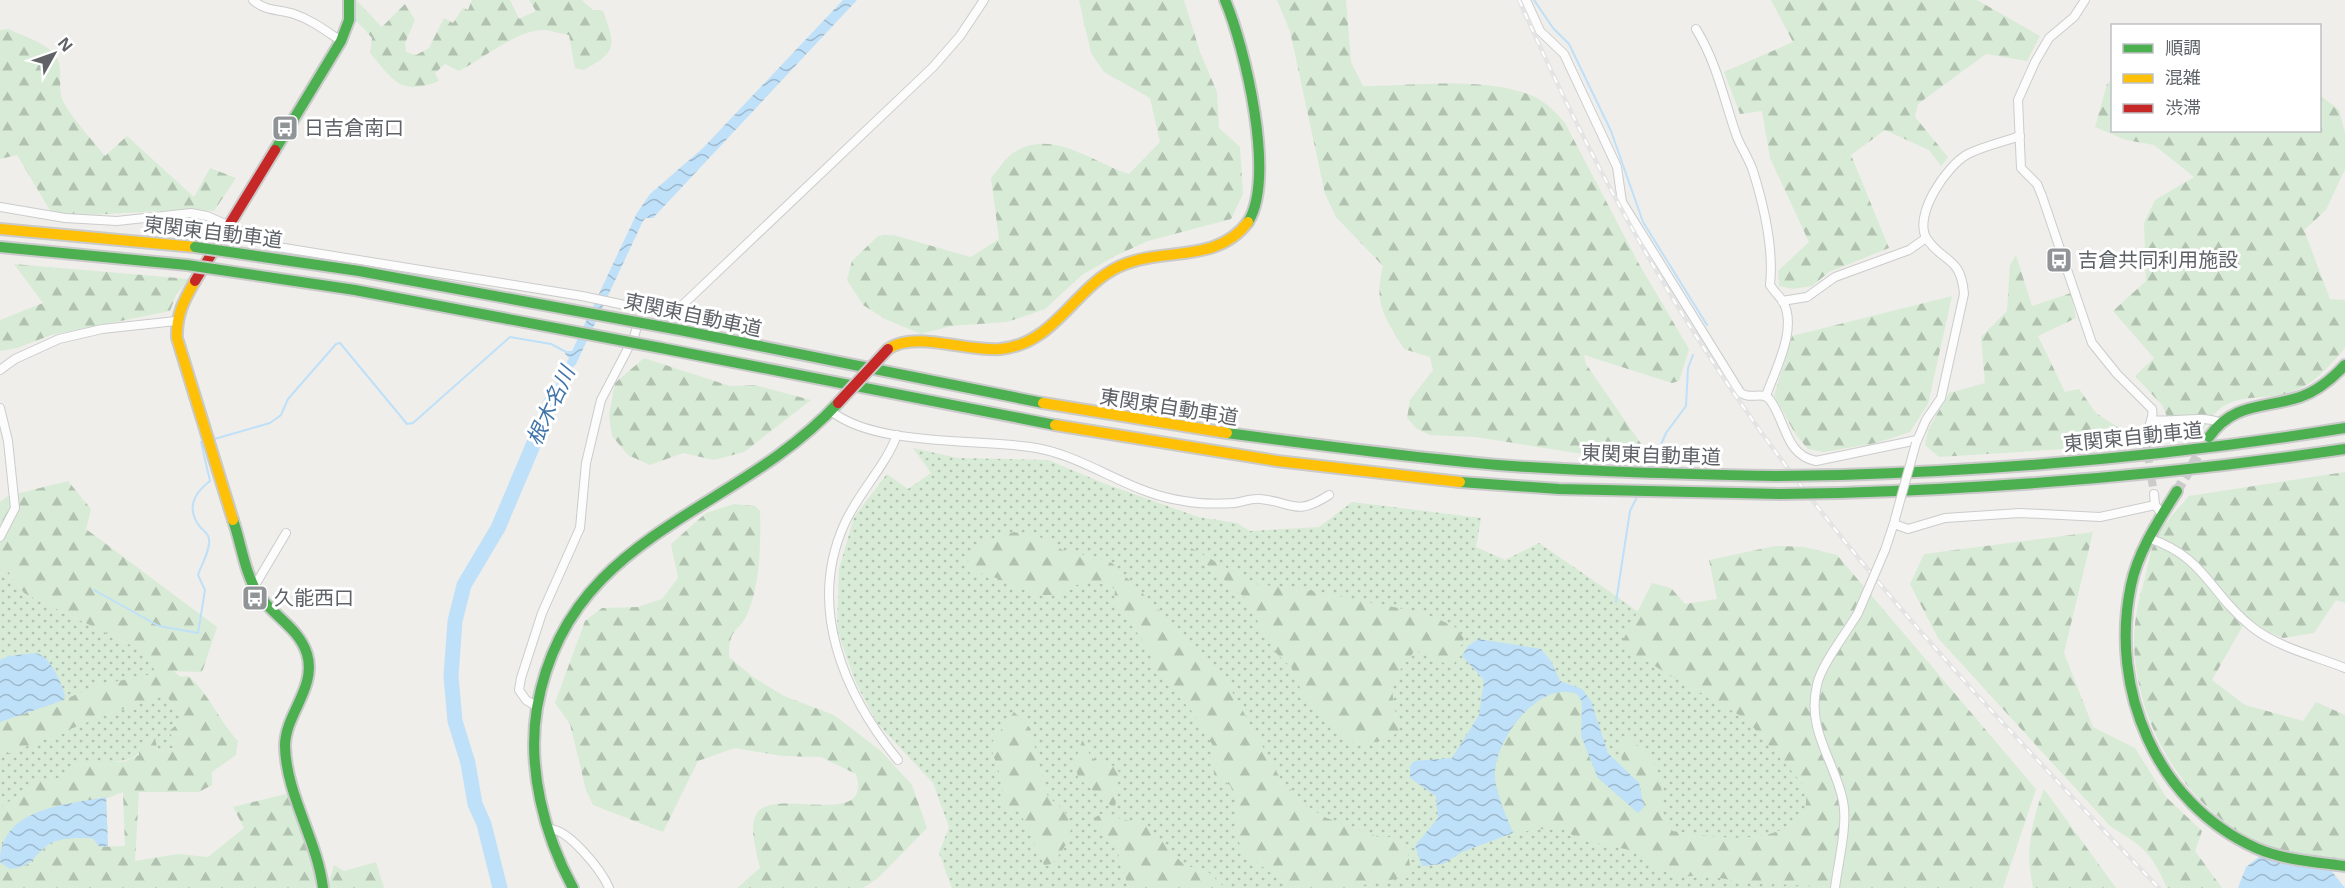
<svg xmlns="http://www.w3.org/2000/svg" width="2345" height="888" font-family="'Noto Sans','Noto Sans JP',sans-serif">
  <defs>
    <pattern id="grass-dots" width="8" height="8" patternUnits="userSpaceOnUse" patternTransform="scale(1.5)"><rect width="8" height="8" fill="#d8ebd6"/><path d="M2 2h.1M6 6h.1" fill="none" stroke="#b2c2b1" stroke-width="1.8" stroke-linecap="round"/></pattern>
    <pattern id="forest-firs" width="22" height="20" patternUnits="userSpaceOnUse" patternTransform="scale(1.5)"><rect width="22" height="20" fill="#d8ebd6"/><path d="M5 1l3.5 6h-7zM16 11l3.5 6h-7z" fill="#b2c2b1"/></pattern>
    <pattern id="water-waves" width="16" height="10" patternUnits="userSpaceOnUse" patternTransform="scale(1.5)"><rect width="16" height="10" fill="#bfe0f9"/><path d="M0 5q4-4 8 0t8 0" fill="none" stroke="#9eb9cd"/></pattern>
  </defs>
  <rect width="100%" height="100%" fill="#efeeea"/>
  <g fill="url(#grass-dots)">
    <polygon points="913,448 958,458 1048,460 1103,483 1198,517 1237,523 1250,531 1319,527 1352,502 1481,518 1476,547 1505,560 1539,543 1626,603 1786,725 1812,785 1829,888 952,888 939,853 949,827 933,783 877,723 856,683 837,630 839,569 854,517 887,474 908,489 931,473"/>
    <path d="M8,571L24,593L139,649L158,673L166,695L184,720L177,747L158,752L154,733C138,756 134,762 105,762L108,846L105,888H0V573Z"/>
  </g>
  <g fill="url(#forest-firs)">
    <path d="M356,0L382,27L405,4L415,20L405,43L406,52L416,55L429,48L444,18L453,23L463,8L468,10L472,0H510L519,19L536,11L529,0H582L593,10L603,11C616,45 617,53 583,70L575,68L569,35C561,34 551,30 542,30C518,30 481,60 459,71L445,64L435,73L439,81C400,96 394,81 370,53L372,38L354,18Z"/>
    <path d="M1079,0H1184L1200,52L1217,92L1219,128L1240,147L1243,194L1231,219L1148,241L1115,256L1082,275L1045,309L1007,322L951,326L921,334L885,319L863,305L847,280L852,261L878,236L893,235L971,257L999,239L991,178C998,170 1005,158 1013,153C1051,127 1093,163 1129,174L1160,142L1150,98L1104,72L1091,53Z"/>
    <path d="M1277,0H1346L1351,62L1363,86C1414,86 1477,77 1525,93C1542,98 1554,110 1565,123L1639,264L1689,349L1679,381L1672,383L1584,355L1586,364L1646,451L1632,457L1576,453L1476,437L1430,435L1417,429L1407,418L1410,400L1433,370L1430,357L1404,349C1385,317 1373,304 1383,266L1336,217L1325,194L1290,31Z"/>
    <polygon points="1771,0 1977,0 2040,36 2027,61 1986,54 1918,104 1915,117 1948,157 1941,166 1929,150 1885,130 1851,155 1889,248 1829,272 1812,286 1793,289 1779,286 1778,271 1809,242 1770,158 1762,111 1740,114 1724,72 1793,42"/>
    <path d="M8,29C25,37 60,46 60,69C61,81 58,94 65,105C76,123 92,140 105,156L127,136L194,197L210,168L236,178L214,211L195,209L54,217L17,155L0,159V30Z"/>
    <path d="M2112,80V130H2320V95L2339,110L2345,133V169L2326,210L2304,230L2330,299L2345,300V348C2333,362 2318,380 2301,388C2259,408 2226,380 2200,437L2152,443L2168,419L2162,405L2135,376L2154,358L2113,311L2146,281L2144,223L2155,200L2194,177L2154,145L2126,140L2095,127L2107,84Z"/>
    <polygon points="2016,255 2032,306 2071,293 2076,318 2038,336 2065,392 2079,389 2096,413 2130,435 2128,445 1939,457 1925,445 1928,430 1949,393 1985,383 1981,337 2007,311 2010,265"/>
    <polygon points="14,264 189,279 176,295 170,311 51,335 17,348 0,351 0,320 43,303"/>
    <polygon points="1952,296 1928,404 1910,432 1876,443 1824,452 1808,449 1796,435 1774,396 1792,336"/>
    <polygon points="644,358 730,386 755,385 811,400 744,452 714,460 683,453 650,465 628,455 612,436 609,415 615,383"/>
    <path d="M2345,472V603L2336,600L2314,633L2283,638L2245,622L2212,680L2245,705L2303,721L2316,702L2345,715V860C2320,857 2293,856 2269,847C2188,815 2135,725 2134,641C2134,620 2139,599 2145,578C2148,566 2150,550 2156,539C2164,523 2178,509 2189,496Z"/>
    <path d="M68,481L91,509L86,529L217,627L202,672L173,671L181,677L188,676C208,692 219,721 238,741L236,755L212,772V785L199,792H139L135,861L178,854L208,857L244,828L233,807L286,794L314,857L315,888H0V862L10,869L32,863C44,840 68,838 92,838L100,847L125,846L123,792L3,839L0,847V808L38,780L59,778L83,761L124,762L139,755L138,745L154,733L158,752L177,747L169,731L183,720L166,695L108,714L0,757V722L64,700L94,686L157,673L139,649L24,593L8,571L0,573V502L8,496Z"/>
    <path d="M734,504L755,506L760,511C761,541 760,585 748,612C739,635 729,624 729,657L753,677L784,696L834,715L881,751L912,785L927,828L878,878L863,888H737L760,868C757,853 748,828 757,813C774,786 874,831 856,774L821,757L782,756L735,748L698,761L663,832L593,805L586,790L570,724L555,703L585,621L602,608L638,607L662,599L678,578L671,544L706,513Z"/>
    <path d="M1014,532L1038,536L1068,553L1087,555L1112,563L1207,658L1229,686L1280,778L1303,803L1324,817L1381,838L1397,836L1408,854L1412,876L1347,888H1290L1245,853L1236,837L1237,801L1230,785L1214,775L1213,746L1194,714L1150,665L1155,656L1114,603L1115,589C1097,579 1075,581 1059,595H1036L984,573L971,577L967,564L974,545Z"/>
    <path d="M2093,532L2064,653L2093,727L2135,748L2166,797L2202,831L2195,851L2222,888H2167C2151,851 2143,847 2110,826L1938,638L1910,584L1924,554Z"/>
    <path d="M1182,543L1256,584L1319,592L1403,609L1434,617L1455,627L1464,638L1453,667L1415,650C1409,659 1400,669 1395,678C1388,693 1398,716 1399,731L1389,739L1357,746L1304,698L1292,668L1275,652L1244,597Z"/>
    <path d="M1775,546L1804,547L1837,555L2036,789L2003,888H1818L1817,886L1748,883L1703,875L1681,877L1663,871L1630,850L1581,840L1562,829H1543L1513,833C1507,816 1495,793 1495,775C1494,740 1539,679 1577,694L1582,701L1581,736L1598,778L1637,813L1644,806C1642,799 1642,789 1638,783C1626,761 1616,766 1623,736C1657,754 1665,779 1661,817L1672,831C1718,837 1768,848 1805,815L1807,789L1746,719L1620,646L1652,583L1671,588L1685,604L1717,599L1709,560Z"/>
    <path d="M1014,712L1030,728L1048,797C1081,820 1074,837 1052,864L1044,865L1019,810L1009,811L1002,804V781L990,745Z"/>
    <path d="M1083,738C1089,755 1093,766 1112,765L1119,772L1115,809L1078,778L1075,762Z"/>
    <path d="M2044,789L2116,888H2033C2025,852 2031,822 2044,789Z"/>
    <polygon points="1101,814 1147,825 1185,866 1205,869 1225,888 1132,888 1126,880 1114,840 1094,827 1094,818"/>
    <polygon points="376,862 384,888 327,888 334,865 344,871"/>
  </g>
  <g fill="url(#water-waves)">
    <polygon points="843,0 857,0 653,218 646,218 643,221 576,364 566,374 546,419 544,409 569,358 565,354 567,351 572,351 637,213 650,194 703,148"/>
    <path d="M1478,639L1541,649L1551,661L1560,681L1582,689L1591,701L1608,753L1639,783L1644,807L1638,813L1598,778L1581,736L1582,702L1577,694C1539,679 1494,740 1495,775C1495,793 1507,816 1513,833L1462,852L1443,864L1422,866L1415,846L1438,818L1436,796L1410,778V766L1414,761L1452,758L1479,715L1484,680L1462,656L1468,646Z"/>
    <path d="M35,653C51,656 60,681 65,695L64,700L0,722V660L9,656Z"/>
    <path d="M106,797L108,846L100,847L92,838C79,838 65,837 53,842C33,852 36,867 10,869L0,862C0,808 65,805 106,797Z"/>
    <polygon points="2264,853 2330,869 2345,888 2238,888 2246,867"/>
  </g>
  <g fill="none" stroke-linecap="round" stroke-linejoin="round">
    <g stroke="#bfe0f9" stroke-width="2">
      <polyline points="1534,0 1553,28 1569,44 1611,131 1643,222 1707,325"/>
      <polyline points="211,440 270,423 281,415 288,399 336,344 340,343 407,424 413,423 510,337 551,344 568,353"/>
      <polyline points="1651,468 1666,433 1686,406 1688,368 1693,355"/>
      <path d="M94,590L159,626L198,633L205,590L198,575C201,565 211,549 209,539C208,533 205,532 201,528C185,509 194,493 210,481L201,442L205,441"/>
      <polyline points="1616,602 1630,511 1637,497"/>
    </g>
    <polyline stroke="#bfe0f9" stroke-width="15" points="500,888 484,824 475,804 468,763 455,721 451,676 455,621 464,585 498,528 553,398"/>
    <polyline stroke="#cbcbca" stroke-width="8" stroke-dasharray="8 4" stroke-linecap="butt" points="2146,443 2154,494"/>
    <polyline stroke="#cbcbca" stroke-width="10" stroke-dasharray="10 5" stroke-linecap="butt" points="2177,491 2204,445"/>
    <defs>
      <g id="street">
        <path d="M253,0C266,12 279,9 294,14C312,20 326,31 341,41"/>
        <path d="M1526,0L1540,31L1564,54L1617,167L1622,202L1740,392C1749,401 1763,390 1770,400C1786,421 1785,455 1816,461L1917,440"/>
        <path d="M2085,0L2074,17L2049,38L2035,62L2018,100L2021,168L2037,184L2042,196L2092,343L2117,374L2152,409C2155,420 2144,431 2146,443"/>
        <path d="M1696,29C1717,63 1724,100 1737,137C1742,149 1749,159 1753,171C1764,206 1774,248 1770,285C1774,291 1778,295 1782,300C1799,327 1775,370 1766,396"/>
        <polyline points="0,207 65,218 117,221 191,213 207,216 278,247 582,296 672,315 933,67 960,36 984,0"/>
        <polyline points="1782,301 1807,297 1835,277 1909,250 1926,238"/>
        <polyline points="0,370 15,359 59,339 102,329 176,321"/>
        <polyline points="0,408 8,441 15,508 0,537"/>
        <path d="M831,411C874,446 975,439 1030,447C1084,454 1129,494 1184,501C1199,504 1218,504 1234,503C1242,502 1252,498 1260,499C1293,502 1295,517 1329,495"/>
        <path d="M2151,420C2174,423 2199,415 2219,422"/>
        <path d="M897,435C885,467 858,493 844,525C807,608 844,694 898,760"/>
        <path d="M1916,443L1926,420L1941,398L1964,294C1961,256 1943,263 1927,239C1912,216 1947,165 1968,154C1984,146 2003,142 2020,136"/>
        <polyline points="2154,494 2155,505 2162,514"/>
        <polyline points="1894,524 1908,529 1945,518 2020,513 2100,517 2155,505"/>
        <path d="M2148,538C2206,557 2209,593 2252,627C2277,647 2315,656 2345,668"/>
        <polyline points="1885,550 1895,520"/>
        <polyline points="254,587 286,533"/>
        <polyline points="536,706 526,700 519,690 521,678 542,613 580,528 586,463 601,400 634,337 642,309"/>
        <path d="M549,829C568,828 602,871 609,888"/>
        <path d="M1835,888C1838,863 1848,825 1843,801C1835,761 1806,731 1817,685C1821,665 1847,632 1858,613"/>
      </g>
      <g id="fast">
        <path d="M1225,0C1245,47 1276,178 1248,222"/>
        <polyline points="275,150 341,41 349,20 349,0"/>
        <polyline points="0,247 187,265"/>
        <polyline points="680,330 1043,403"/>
        <polyline points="661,348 1055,425"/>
        <path d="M1227,433C1317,445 1407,457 1498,465C1590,472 1682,474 1775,476"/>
        <path d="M2209,437C2234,402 2263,409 2300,397C2318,391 2332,379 2345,365"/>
        <path d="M1841,475C2010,470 2178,455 2345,428"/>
        <polyline points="1460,482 1559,489 1780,494"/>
        <path d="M2177,491C2159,520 2138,551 2131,585C2109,689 2156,803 2256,848C2283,860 2316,862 2345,866"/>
        <path d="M1839,493C2009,488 2177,474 2345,449"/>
        <path d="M233,520C241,543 245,574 258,594C273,616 299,628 307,654C317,688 285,714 285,746C286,795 317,839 323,888"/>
        <path d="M573,888C544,835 527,768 537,708C567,532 734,516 838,403"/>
      </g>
      <g id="slow">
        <polyline points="0,229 195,247"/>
        <path d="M195,281C184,300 176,315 177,338L233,520"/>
        <path d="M888,349C914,330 967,352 1000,349C1055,344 1073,289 1118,267C1161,246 1216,265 1248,222"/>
        <polyline points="1043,403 1227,433"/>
        <polyline points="1055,425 1277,461 1460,482"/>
      </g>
      <polyline id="jam" points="195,281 275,150"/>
    </defs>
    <use href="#street" stroke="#cbcccc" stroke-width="10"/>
    <use href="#fast" stroke="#cacacb" stroke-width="14"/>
    <use href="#slow" stroke="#cacacb" stroke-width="14"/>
    <use href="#jam" stroke="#cacacb" stroke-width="14"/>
    <use href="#street" stroke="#fdfcfc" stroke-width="8"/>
    <use href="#fast" stroke="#4caf50" stroke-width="10"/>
    <use href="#slow" stroke="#ffc107" stroke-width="10"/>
    <use href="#jam" stroke="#c62828" stroke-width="10"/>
    <defs>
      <path id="rail" d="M1519,0C1585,150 1663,296 1759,429C1878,595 2018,741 2159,888"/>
    </defs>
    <use href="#rail" stroke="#e4e4e4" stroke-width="4.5"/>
    <use href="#rail" stroke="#fff" stroke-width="2" stroke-dasharray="7" stroke-linecap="butt"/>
    <defs>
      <g id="street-bridge">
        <polyline points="1895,519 1916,443"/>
        <polyline points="1858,613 1885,550"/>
      </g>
      <g id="fast-bridge">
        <polyline points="195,247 359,271 680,330"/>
        <polyline points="187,265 355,290 661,348"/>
        <polyline points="1775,476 1841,475"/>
        <polyline points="1780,494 1839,493"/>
      </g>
      <polyline id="jam-bridge" points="838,403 888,349"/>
    </defs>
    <use href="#street-bridge" stroke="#cbcccc" stroke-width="10" stroke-linecap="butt"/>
    <use href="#fast-bridge" stroke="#cacacb" stroke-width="14" stroke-linecap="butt"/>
    <use href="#jam-bridge" stroke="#cacacb" stroke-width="14" stroke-linecap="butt"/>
    <use href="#street-bridge" stroke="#fdfcfc" stroke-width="8"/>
    <use href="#fast-bridge" stroke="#4caf50" stroke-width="10"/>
    <use href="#jam-bridge" stroke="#c62828" stroke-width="10"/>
  </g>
  <defs>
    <symbol id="bus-square" viewBox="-11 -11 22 22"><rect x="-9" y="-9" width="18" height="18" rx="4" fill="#919496" stroke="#fff"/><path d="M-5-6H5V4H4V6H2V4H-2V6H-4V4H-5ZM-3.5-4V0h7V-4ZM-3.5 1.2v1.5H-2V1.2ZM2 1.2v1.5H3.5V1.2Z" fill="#fff"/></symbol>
  </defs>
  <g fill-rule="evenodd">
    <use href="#bus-square" x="270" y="113" width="30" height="30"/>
    <use href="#bus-square" x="2044" y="245" width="30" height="30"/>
    <use href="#bus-square" x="240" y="583" width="30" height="30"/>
  </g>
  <g text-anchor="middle" stroke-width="6" stroke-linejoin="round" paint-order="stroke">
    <g font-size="20" fill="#5f6368" stroke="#fff" text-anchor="start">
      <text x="304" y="135">日吉倉南口</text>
      <text x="2078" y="267">吉倉共同利用施設</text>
      <text x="274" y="605">久能西口</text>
    </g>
    <g font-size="20" fill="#5f6368" stroke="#fff">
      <text transform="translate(213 232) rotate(7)" y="7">東関東自動車道</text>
      <text transform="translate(693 315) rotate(12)" y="7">東関東自動車道</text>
      <text transform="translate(1169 407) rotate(9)" y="7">東関東自動車道</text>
      <text transform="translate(2133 437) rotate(-6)" y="7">東関東自動車道</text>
      <text transform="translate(1651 455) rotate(2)" y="7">東関東自動車道</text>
    </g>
    <g font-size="21" font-style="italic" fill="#4174aa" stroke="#fff">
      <text transform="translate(551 406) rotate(-65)" y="7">根木名川</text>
    </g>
  </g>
  <rect x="2111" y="24" width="210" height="108" fill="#ffffff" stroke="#bfc1c3" stroke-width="1.5"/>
  <rect x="2123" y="44" width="30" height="9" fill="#4caf50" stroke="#bfc1c3" stroke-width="1.5"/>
  <text x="2165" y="54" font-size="18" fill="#5f6368">順調</text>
  <rect x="2123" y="74" width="30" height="9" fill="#ffc107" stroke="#bfc1c3" stroke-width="1.5"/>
  <text x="2165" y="84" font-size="18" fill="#5f6368">混雑</text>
  <rect x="2123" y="104" width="30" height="9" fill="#c62828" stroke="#bfc1c3" stroke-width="1.5"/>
  <text x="2165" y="114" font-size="18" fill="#5f6368">渋滞</text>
  <g transform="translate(54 54) rotate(50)" stroke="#ffffff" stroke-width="4.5" paint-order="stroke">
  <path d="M0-4.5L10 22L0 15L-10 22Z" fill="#5f6368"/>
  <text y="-9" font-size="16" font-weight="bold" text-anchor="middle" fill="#5f6368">N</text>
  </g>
</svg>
